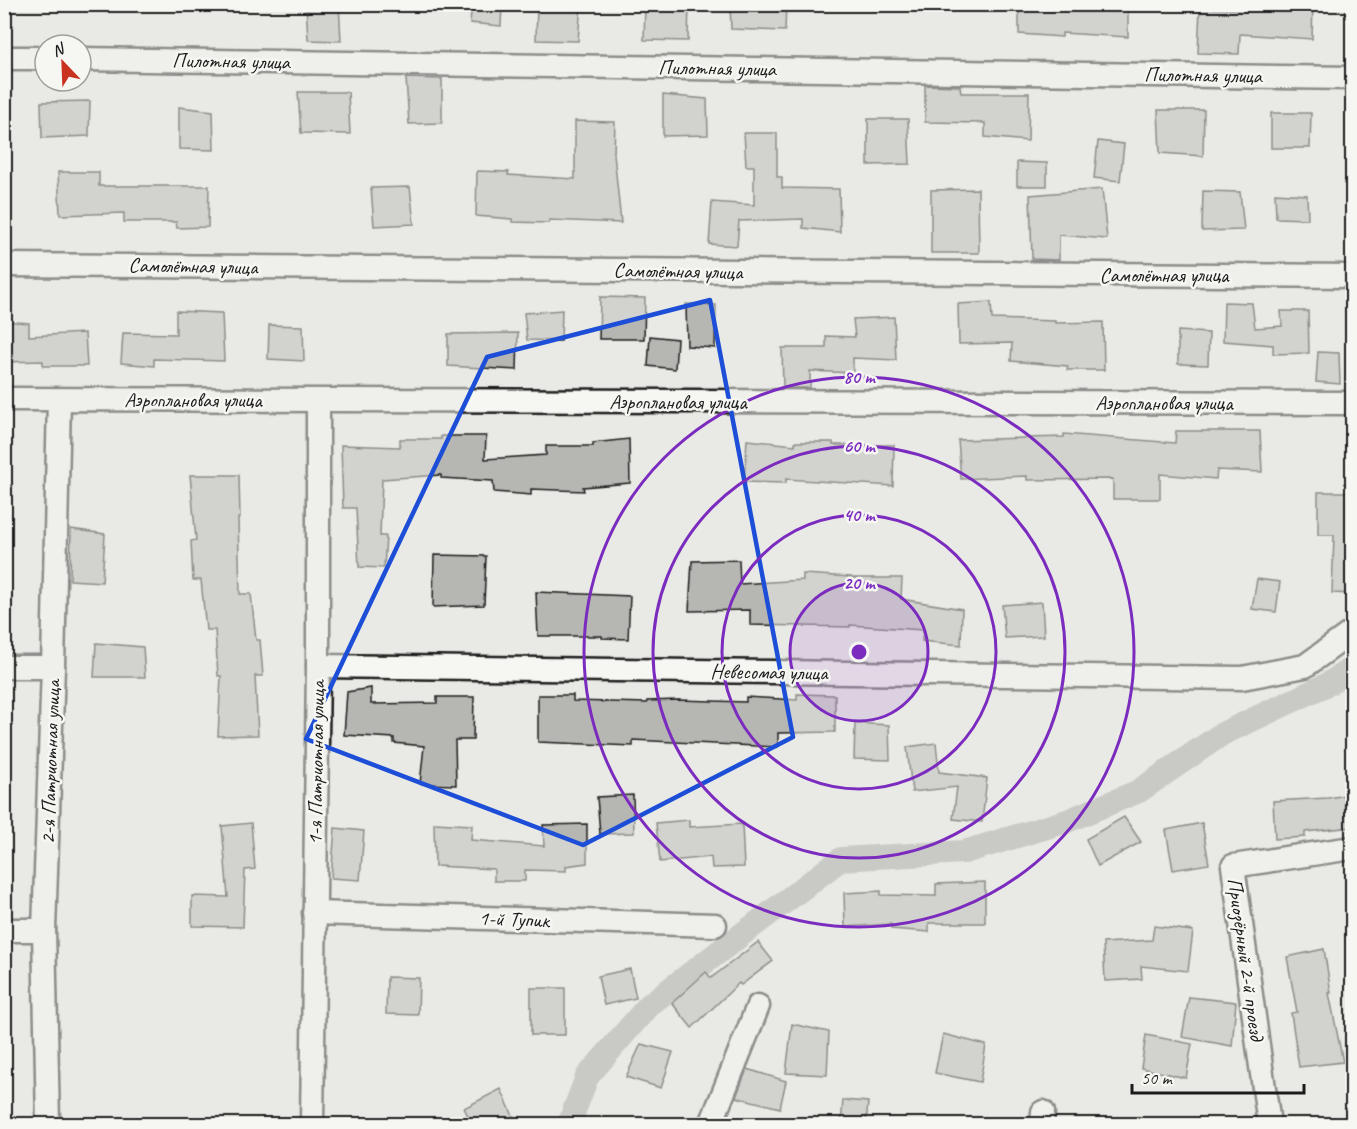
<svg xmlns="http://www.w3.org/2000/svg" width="1357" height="1129" font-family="Caveat,sans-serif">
  <rect width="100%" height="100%" fill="#e9e9e5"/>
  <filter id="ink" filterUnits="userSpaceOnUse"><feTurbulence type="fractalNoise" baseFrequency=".0167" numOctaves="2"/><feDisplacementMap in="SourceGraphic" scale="12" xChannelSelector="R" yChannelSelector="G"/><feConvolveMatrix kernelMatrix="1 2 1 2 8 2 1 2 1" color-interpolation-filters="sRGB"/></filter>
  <g filter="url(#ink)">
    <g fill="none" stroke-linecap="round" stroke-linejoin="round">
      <polyline stroke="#a3a3a1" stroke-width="24" points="569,1124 587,1077 649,1005 841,859 964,852 1067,821 1139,791 1222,734 1328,684 1352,668"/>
    </g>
    <g fill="#b6b6b3" stroke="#1c1c1c" stroke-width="1.5">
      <polygon points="306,4 339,4 341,41 308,40"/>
      <polygon points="472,4 502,4 501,26 470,23"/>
      <polygon points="537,4 581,4 578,41 536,40"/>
      <polygon points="645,4 689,4 688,41 644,40"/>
      <polygon points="730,4 786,4 785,31 731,29"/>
      <polygon points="1019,4 1128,4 1128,37 1062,33 1062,37 1019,34"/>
      <polygon points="1275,4 1313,4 1312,39 1240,34 1239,54 1198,53 1200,8 1275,9"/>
      <polygon points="406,78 442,79 442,123 409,124"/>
      <polygon points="925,85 960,86 961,93 1029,93 1028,141 985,137 985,123 925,122"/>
      <polygon points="298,92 348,92 350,134 301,133"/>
      <polygon points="663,95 707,99 708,135 663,136"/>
      <polygon points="90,101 89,136 42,138 41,102"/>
      <polygon points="179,107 213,111 214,150 179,149"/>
      <polygon points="1158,110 1204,110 1203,156 1160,153"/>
      <polygon points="1271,113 1311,113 1310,148 1271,148"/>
      <polygon points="868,119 908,119 910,164 868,165"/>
      <polygon points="575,121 615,122 614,154 621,223 549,220 549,223 512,222 512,219 476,216 477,171 509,172 508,175 575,179"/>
      <polygon points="744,133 777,133 777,177 782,177 782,188 839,189 840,232 803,228 803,219 739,221 737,246 709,244 712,202 754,205 754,166 746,166"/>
      <polygon points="1098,141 1124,144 1120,181 1094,178"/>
      <polygon points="1017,162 1047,163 1047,186 1017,186"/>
      <polygon points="58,172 99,172 99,186 209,186 208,227 177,228 176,222 124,222 124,213 60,215"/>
      <polygon points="410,187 414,224 374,226 371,188"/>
      <polygon points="978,189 979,253 931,253 931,190"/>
      <polygon points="1102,189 1107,239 1059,235 1059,260 1032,259 1030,195"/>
      <polygon points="1203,191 1240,192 1244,230 1202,231"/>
      <polygon points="1275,193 1307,195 1308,219 1276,218"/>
      <polygon points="600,297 645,298 644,339 599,339"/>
      <polygon points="991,302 992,319 1055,321 1055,323 1103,322 1104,370 1067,370 1068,366 1011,361 1012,343 959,344 958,304"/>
      <polygon points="1224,302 1252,303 1255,328 1282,326 1281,311 1308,311 1309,353 1273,354 1273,345 1223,341"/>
      <polygon points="686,304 716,305 715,348 687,346"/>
      <polygon points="562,310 561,341 527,340 524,313"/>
      <polygon points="176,311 222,313 224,361 154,359 154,366 121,363 123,333 176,334"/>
      <polygon points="894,317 896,360 853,358 853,373 810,371 810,388 783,388 782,348 826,348 826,336 855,337 853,319"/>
      <polygon points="4,321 29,323 29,336 85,333 87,366 43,366 43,361 4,362"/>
      <polygon points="269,325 303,326 304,361 268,359"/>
      <polygon points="1178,331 1209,333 1208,365 1178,364"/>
      <polygon points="518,333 517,370 448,366 448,334"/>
      <polygon points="650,336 677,339 675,369 648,366"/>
      <polygon points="1318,352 1339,353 1340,384 1316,382"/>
      <polygon points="1176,431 1260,431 1262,472 1217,470 1216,479 1160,474 1160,499 1113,499 1113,479 1027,480 1027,476 961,479 958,440 1064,437 1064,434 1175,443"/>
      <polygon points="441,436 486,436 485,459 546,455 546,446 593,446 593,443 629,439 630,483 583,487 584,491 531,489 531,495 494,492 493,481 441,478 441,475 382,479 380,536 386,536 384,568 359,567 356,508 343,508 341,445 400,447 400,439 441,439"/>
      <polygon points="747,440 795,445 795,442 833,442 833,445 894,445 893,486 786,479 786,483 744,482"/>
      <polygon points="190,475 239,475 240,518 238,518 240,594 251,594 256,640 260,640 263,676 255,676 258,735 218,736 221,676 218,676 215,630 206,630 201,580 193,580 191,541 196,540"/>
      <polygon points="1318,492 1353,492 1353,594 1332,593 1334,535 1318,535"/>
      <polygon points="71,529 105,534 102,582 70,580"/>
      <polygon points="434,555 486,556 484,605 433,607"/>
      <polygon points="739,560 740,584 803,580 803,574 851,577 851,578 902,578 901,599 962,609 961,645 922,641 923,630 850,625 850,627 750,625 750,610 689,611 692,561"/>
      <polygon points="1257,579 1280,582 1276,612 1252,609"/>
      <polygon points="536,592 630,596 628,639 602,638 602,636 538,636"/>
      <polygon points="1042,602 1044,636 1005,638 1002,605"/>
      <polygon points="96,643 143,647 145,677 94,677"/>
      <polygon points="371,688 371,704 437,703 437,697 474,697 473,740 455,740 456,785 420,784 424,746 394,743 394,738 344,735 347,692"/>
      <polygon points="797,694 835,695 835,732 778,733 778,747 633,740 633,746 538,742 538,695 573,695 573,701 647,703 647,701 678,700 746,702 746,697 797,700"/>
      <polygon points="855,723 889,725 890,760 854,759"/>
      <polygon points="936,743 939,772 987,778 982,822 953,819 957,787 912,792 907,747"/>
      <polygon points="1353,794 1353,827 1305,832 1305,837 1275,839 1273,801 1328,798"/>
      <polygon points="633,795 634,833 600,834 597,797"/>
      <polygon points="1124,817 1141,842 1098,866 1086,839"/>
      <polygon points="689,820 689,827 742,824 744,867 712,868 711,857 660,862 656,823"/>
      <polygon points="251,823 255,869 245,870 243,927 192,926 192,896 228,897 222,826"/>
      <polygon points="434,823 472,825 471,840 544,846 543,825 587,824 587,863 566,866 566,871 525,870 525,881 494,881 494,869 435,866"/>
      <polygon points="1202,823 1209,864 1173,870 1166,830"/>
      <polygon points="335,828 364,831 360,880 331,878"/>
      <polygon points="985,882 985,923 929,923 929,932 891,929 891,924 845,927 844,893 881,891 881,895 936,896 936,884"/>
      <polygon points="1154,926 1193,931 1188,971 1141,966 1142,979 1105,981 1103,943 1152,940"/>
      <polygon points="758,942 773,961 741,985 739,983 692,1028 672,1003 706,972 711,978"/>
      <polygon points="1324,949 1331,993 1329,993 1343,1062 1299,1067 1291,1013 1297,1012 1287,957"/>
      <polygon points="630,969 636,998 604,1005 598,976"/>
      <polygon points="387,977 419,978 418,1015 386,1014"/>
      <rect x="531" y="988" width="34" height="47"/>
      <polygon points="1189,997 1236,1002 1232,1046 1182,1037"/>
      <polygon points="792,1024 829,1032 827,1075 786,1073"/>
      <polygon points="943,1034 986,1045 980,1082 935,1073"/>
      <polygon points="1146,1035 1192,1044 1186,1078 1141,1068"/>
      <polygon points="641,1044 673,1052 661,1088 626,1077"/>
      <polygon points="747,1069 786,1081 780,1108 736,1097"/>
      <polygon points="501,1089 517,1125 473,1125 464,1108"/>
      <polygon points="843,1100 868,1102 866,1125 841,1125"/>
    </g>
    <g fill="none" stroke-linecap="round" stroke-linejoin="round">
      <defs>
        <g id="minor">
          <polyline points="4,58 45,58"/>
          <polyline points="81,59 1352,78"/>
          <polyline points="4,265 1352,276"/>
          <polyline points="4,399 1352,403"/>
          <polyline points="318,666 1242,678 1305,666 1352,632"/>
          <polyline points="4,667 53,667"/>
          <polyline points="314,913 715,925"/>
          <polyline points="4,930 44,930"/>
          <polyline points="48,1124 44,930 53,667 59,400"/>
          <polyline points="312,1124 318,666 318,401"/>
          <polyline points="711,1124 758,1006"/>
          <polyline points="1042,1124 1043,1112"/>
          <polyline points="1269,1124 1233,866 1352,848"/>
        </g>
      </defs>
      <use href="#minor" stroke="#1c1c1c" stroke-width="27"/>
      <use href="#minor" stroke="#f6f6f2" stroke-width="22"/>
    </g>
  </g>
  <path d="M0 0H1357V1129H0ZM710,300L793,737L583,845L306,739L487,357Z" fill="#e9e9e5" fill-opacity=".55" fill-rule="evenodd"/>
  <path fill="none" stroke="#1d4ed8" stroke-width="4.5" stroke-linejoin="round" d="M710,300L793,737L583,845L306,739L487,357Z"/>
  <circle cx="859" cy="652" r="69" fill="#7b2cbf" fill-opacity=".12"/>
  <g fill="none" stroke="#7b2cbf" stroke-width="3">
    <circle cx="859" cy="652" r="69"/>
    <circle cx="859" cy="652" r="137"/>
    <circle cx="859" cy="652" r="206"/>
    <circle cx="859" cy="652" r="275"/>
  </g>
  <g text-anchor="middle" stroke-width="5" stroke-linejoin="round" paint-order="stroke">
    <g font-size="21" fill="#1c1c1c" stroke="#f6f6f2">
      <text transform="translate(231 61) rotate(1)" y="7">Пилотная улица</text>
      <text transform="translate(717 68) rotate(1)" y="7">Пилотная улица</text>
      <text transform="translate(1203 75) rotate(1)" y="7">Пилотная улица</text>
      <text transform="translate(193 266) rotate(1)" y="7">Самолётная улица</text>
      <text transform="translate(678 271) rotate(1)" y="7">Самолётная улица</text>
      <text x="1164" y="282">Самолётная улица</text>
      <text x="193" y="407">Аэроплановая улица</text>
      <text x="678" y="409">Аэроплановая улица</text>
      <text x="1164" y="410">Аэроплановая улица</text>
      <text transform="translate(769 672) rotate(1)" y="7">Невесомая улица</text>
      <text transform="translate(50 762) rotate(-88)" y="7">2-я Патриотная улица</text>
      <text transform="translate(316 763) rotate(-89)" y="7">1-я Патриотная улица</text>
      <text transform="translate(514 919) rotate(2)" y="7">1-й Тупик</text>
      <text transform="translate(1246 959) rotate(82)" y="7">Приозёрный 2-й проезд</text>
    </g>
  </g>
  <circle cx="859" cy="652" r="9" fill="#7b2cbf" stroke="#f6f6f2" stroke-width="3"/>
  <g font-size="18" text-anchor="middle" font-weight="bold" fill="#7b2cbf" stroke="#f6f6f2" stroke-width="5" stroke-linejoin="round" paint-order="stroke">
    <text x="859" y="383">80 m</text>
    <text x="859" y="452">60 m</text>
    <text x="859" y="521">40 m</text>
    <text x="859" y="589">20 m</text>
  </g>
  <rect width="1357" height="1129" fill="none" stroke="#f6f6f2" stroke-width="24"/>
  <rect x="12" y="12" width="1333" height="1105" fill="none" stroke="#1c1c1c" stroke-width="2" filter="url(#ink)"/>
  <g transform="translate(63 63) rotate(337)"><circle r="28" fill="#f6f6f2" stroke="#9f9f9c" stroke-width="1.5"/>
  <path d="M0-4.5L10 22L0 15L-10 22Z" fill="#c8321e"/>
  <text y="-9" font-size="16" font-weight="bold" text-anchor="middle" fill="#1c1c1c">N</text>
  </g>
  <path d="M1132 1084v9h172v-9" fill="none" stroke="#1c1c1c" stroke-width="3"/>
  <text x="1141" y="1084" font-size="18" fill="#1c1c1c" stroke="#f6f6f2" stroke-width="4.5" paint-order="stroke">50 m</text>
</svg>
